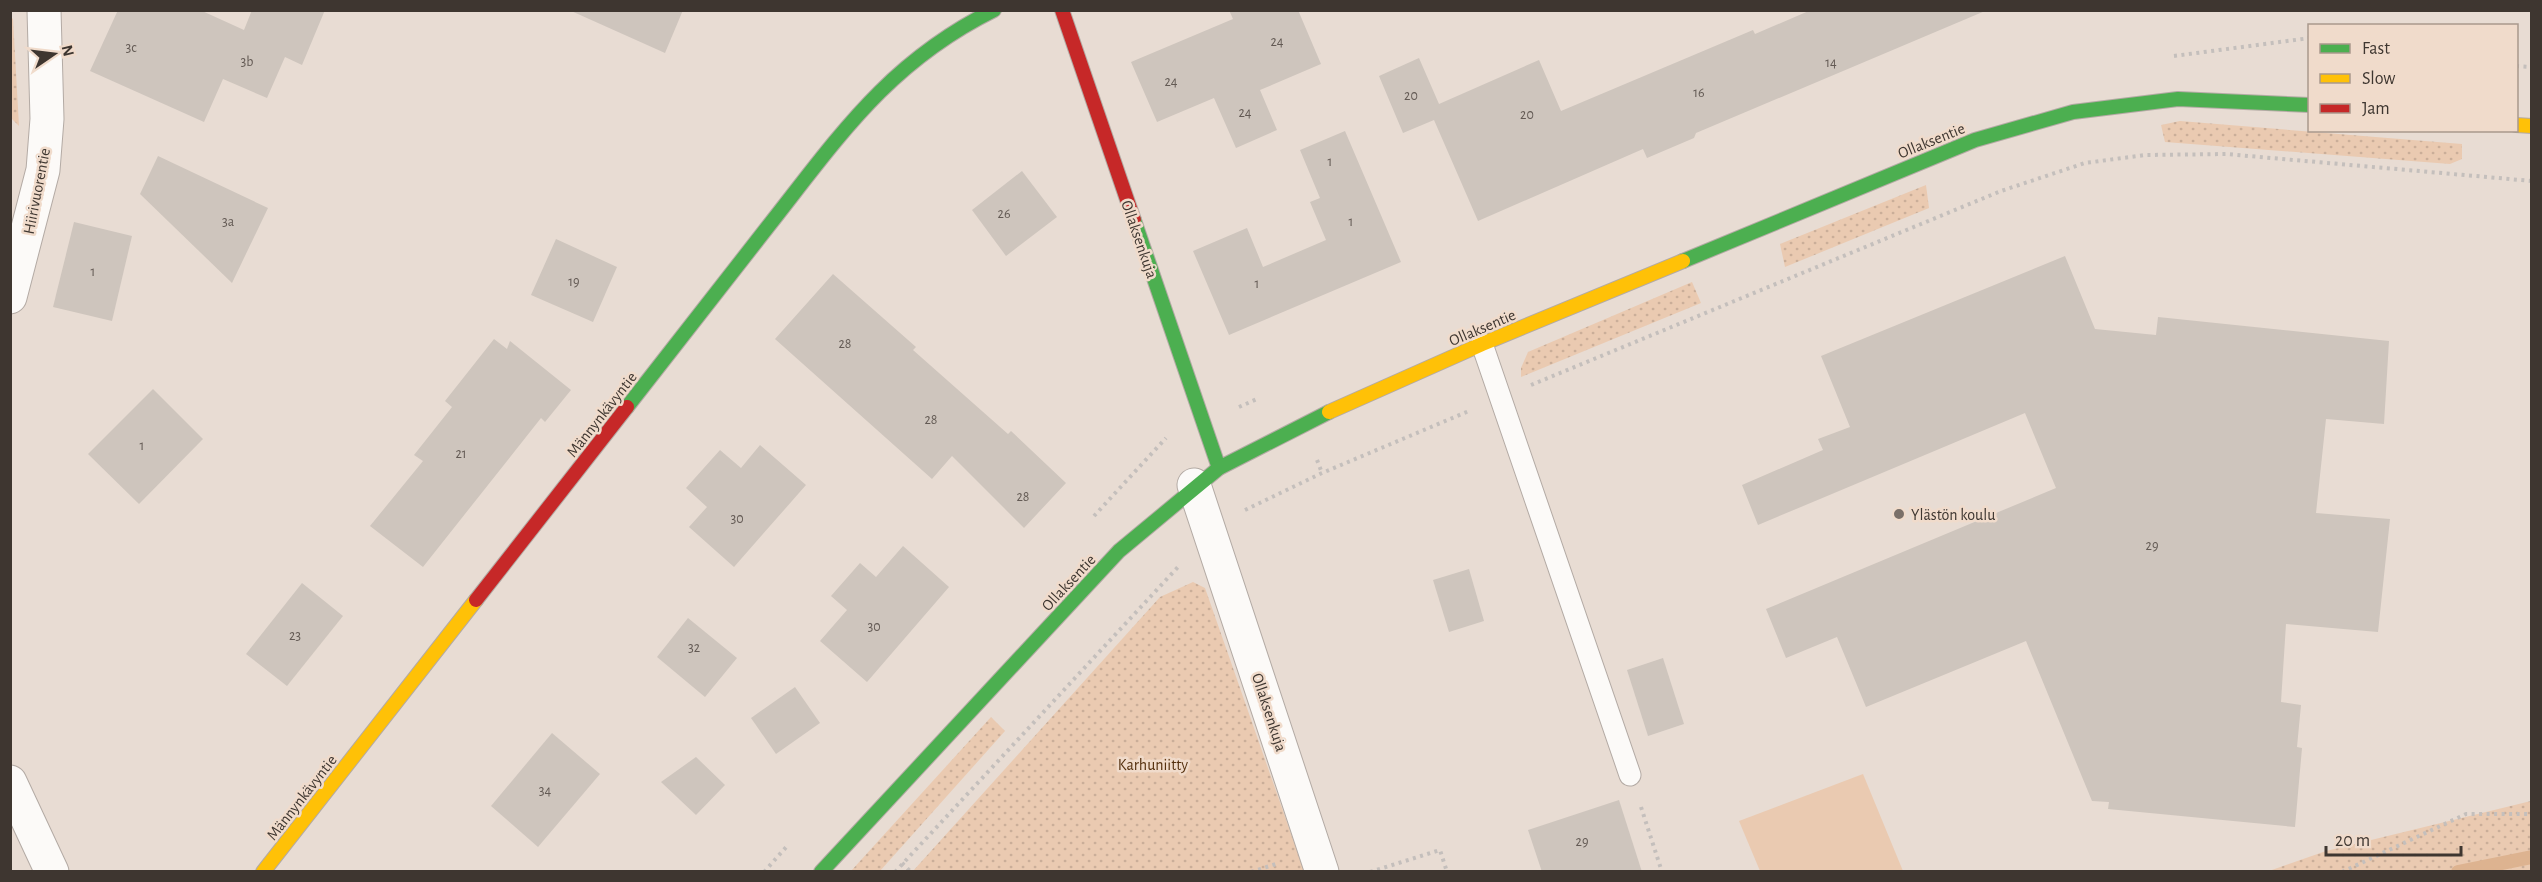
<svg xmlns="http://www.w3.org/2000/svg" width="2542" height="882" font-family="'Alegreya Sans',sans-serif">
  <defs>
    <pattern id="grass-dots" width="8" height="8" patternUnits="userSpaceOnUse" patternTransform="scale(1.5)"><rect width="8" height="8" fill="#eacab1"/><path d="M2 2h.1M6 6h.1" fill="none" stroke="#caae99" stroke-width="1.8" stroke-linecap="round"/></pattern>
  </defs>
  <rect width="100%" height="100%" fill="#e8dcd3"/>
  <g fill="url(#grass-dots)">
    <polygon points="11,17 13,19 19,126 11,118"/>
    <polygon points="2180,121 2462,144 2462,159 2450,164 2165,142 2161,125"/>
    <polygon points="1926,185 1929,208 1785,267 1780,244"/>
    <polygon points="1692,282 1701,303 1521,377 1521,368 1528,352"/>
    <polygon points="1193,582 1205,588 1304,871 913,871 1160,597"/>
    <polygon points="991,717 1005,731 880,871 851,871"/>
    <polygon points="2531,801 2531,871 2269,871 2326,851"/>
  </g>
  <polygon fill="#eacab1" points="1863,774 1903,871 1760,871 1739,821"/>
  <g fill="none" stroke-linecap="round" stroke-linejoin="round">
    <polyline stroke="#ddb390" stroke-width="14" points="2458,872 2532,857"/>
  </g>
  <g fill="#cec5bd">
    <polygon points="118,10 200,10 244,30 252,10 325,10 302,65 285,57 267,98 223,79 204,122 90,71"/>
    <polygon points="569,10 683,10 665,53"/>
    <polygon points="1229,10 1298,10 1321,64 1260,90 1277,130 1236,148 1214,98 1157,122 1131,62 1233,19"/>
    <polygon points="1811,10 1985,11 1696,133 1694,138 1647,158 1643,149 1478,221 1434,120 1403,133 1379,76 1419,58 1439,104 1539,60 1561,111 1753,30 1755,34"/>
    <polygon points="1345,131 1401,262 1229,335 1193,251 1247,228 1263,267 1326,240 1310,202 1320,198 1300,150"/>
    <polygon points="158,156 268,208 232,283 140,194"/>
    <polygon points="1022,171 1057,217 1006,256 972,210"/>
    <polygon points="74,222 132,236 112,321 53,307"/>
    <polygon points="556,239 617,267 593,322 531,295"/>
    <polygon points="2065,256 2095,329 2156,335 2158,317 2389,341 2384,424 2326,419 2316,513 2390,519 2378,632 2286,624 2281,702 2301,705 2297,747 2302,748 2295,827 2108,809 2109,802 2092,801 2026,641 1866,707 1837,637 1786,658 1766,609 2056,488 2025,413 1758,525 1742,485 1823,450 1818,439 1850,427 1821,356"/>
    <polygon points="833,274 916,347 913,350 1008,434 1011,431 1066,483 1024,528 952,456 932,479 775,339"/>
    <polygon points="494,339 507,349 510,341 571,390 545,422 541,418 423,567 370,526 423,461 414,455 452,407 445,401"/>
    <polygon points="153,389 203,439 139,504 88,454"/>
    <polygon points="760,445 806,485 734,567 689,527 707,507 686,488 720,450 741,468"/>
    <polygon points="903,546 949,587 867,682 820,641 847,610 831,596 860,563 876,577"/>
    <polygon points="1469,569 1484,621 1449,632 1433,580"/>
    <polygon points="302,583 343,616 287,686 246,654"/>
    <polygon points="688,618 737,658 705,697 657,657"/>
    <polygon points="1663,658 1684,724 1648,736 1627,670"/>
    <polygon points="795,687 820,723 776,754 751,718"/>
    <polygon points="552,733 600,774 538,847 491,806"/>
    <polygon points="696,757 725,785 696,815 661,782"/>
    <polygon points="1619,800 1642,872 1542,872 1528,830"/>
  </g>
  <g fill="none" stroke-linecap="round" stroke-linejoin="round">
    <defs>
      <polyline id="lane" points="1482,344 1630,775"/>
      <g id="street">
        <polyline points="10,297 43,170 47,119 44,10"/>
        <polyline points="1194,485 1322,872"/>
        <polyline points="10,782 52,872"/>
      </g>
      <g id="fast">
        <polyline points="1134,220 1219,468"/>
        <polyline points="1683,261 1975,140 2073,112 2178,99 2310,105"/>
        <path d="M627,407C675,346 723,285 770,224C840,135 889,62 994,10"/>
        <polyline points="821,872 1119,551 1219,468 1329,412"/>
      </g>
      <g id="slow">
        <polyline points="2516,125 2532,126"/>
        <polyline points="1329,412 1482,344 1683,261"/>
        <polyline points="263,872 476,600"/>
      </g>
      <g id="jam">
        <polyline points="1062,10 1134,220"/>
        <polyline points="476,600 627,407"/>
      </g>
    </defs>
    <use href="#lane" stroke="#b3aaa4" stroke-width="23"/>
    <use href="#street" stroke="#b3aaa4" stroke-width="35"/>
    <use href="#fast" stroke="#b3aaa4" stroke-width="16"/>
    <use href="#slow" stroke="#b3aaa4" stroke-width="16"/>
    <use href="#jam" stroke="#b3aaa4" stroke-width="16"/>
    <g stroke="#c4bfbc" stroke-width="4" stroke-dasharray="3 4.5" stroke-linecap="butt">
      <polyline points="2174,56 2310,38"/>
      <polyline points="2516,66 2532,67"/>
      <polyline points="1531,385 2001,191 2085,163 2145,155 2226,154 2532,181"/>
      <polyline points="1239,407 1257,399"/>
      <polyline points="1317,460 1322,473"/>
      <polyline points="1245,510 1322,473 1469,411"/>
      <polyline points="1094,516 1166,438"/>
      <polyline points="1641,807 1662,872"/>
      <polyline points="902,863 911,872"/>
      <polyline points="764,872 788,845"/>
      <polyline points="895,872 1178,567"/>
      <polyline points="1251,872 1276,864"/>
      <polyline points="1370,872 1440,850 1447,872"/>
      <polyline points="2342,872 2466,814 2532,814"/>
    </g>
    <use href="#lane" stroke="#fcfaf8" stroke-width="21"/>
    <use href="#street" stroke="#fcfaf8" stroke-width="33"/>
    <use href="#fast" stroke="#4caf50" stroke-width="14"/>
    <use href="#slow" stroke="#ffc107" stroke-width="14"/>
    <use href="#jam" stroke="#c62828" stroke-width="14"/>
  </g>
  <circle fill="#7a7069" stroke="#f0dbcb" stroke-width="2" cx="1899" cy="514" r="6"/>
  <g text-anchor="middle" stroke-width="5" stroke-linejoin="round" paint-order="stroke">
    <g font-size="14" fill="#635a54">
      <text x="1277" y="46">24</text>
      <text x="131" y="52">3c</text>
      <text x="247" y="66">3b</text>
      <text x="1831" y="67">14</text>
      <text x="1171" y="86">24</text>
      <text x="1699" y="97">16</text>
      <text x="1411" y="100">20</text>
      <text x="1245" y="117">24</text>
      <text x="1527" y="119">20</text>
      <text x="1330" y="166">1</text>
      <text x="1004" y="218">26</text>
      <text x="228" y="226">3a</text>
      <text x="1351" y="226">1</text>
      <text x="93" y="276">1</text>
      <text x="574" y="286">19</text>
      <text x="1257" y="288">1</text>
      <text x="845" y="348">28</text>
      <text x="931" y="424">28</text>
      <text x="142" y="450">1</text>
      <text x="461" y="458">21</text>
      <text x="1023" y="501">28</text>
      <text x="737" y="523">30</text>
      <text x="2152" y="550">29</text>
      <text x="874" y="631">30</text>
      <text x="295" y="640">23</text>
      <text x="694" y="652">32</text>
      <text x="545" y="795">34</text>
      <text x="1582" y="846">29</text>
    </g>
    <g font-size="16" fill="#3e3630" stroke="#f0dbcb">
      <text transform="translate(1931 140) rotate(-22)" y="6">Ollaksentie</text>
      <text transform="translate(36 191) rotate(-79)" y="6">Hiirivuorentie</text>
      <text transform="translate(1140 239) rotate(71)" y="6">Ollaksenkuja</text>
      <text transform="translate(1482 327) rotate(-23)" y="6">Ollaksentie</text>
      <text transform="translate(601 414) rotate(-52)" y="6">Männynkävyntie</text>
      <text transform="translate(1068 582) rotate(-47)" y="6">Ollaksentie</text>
      <text transform="translate(1270 712) rotate(72)" y="6">Ollaksenkuja</text>
      <text transform="translate(301 797) rotate(-52)" y="6">Männynkävyntie</text>
    </g>
    <g font-size="16" fill="#3e3630" stroke="#f0dbcb" text-anchor="start">
      <text x="1911" y="520">Ylästön koulu</text>
    </g>
    <g font-size="16" fill="#55300e" stroke="#f0dbcb">
      <text x="1153" y="770">Karhuniitty</text>
    </g>
  </g>
  <rect width="2542" height="882" fill="none" stroke="#3e3630" stroke-width="24"/>
  <rect x="2308" y="24" width="210" height="108" fill="#f0dbcb" stroke="#a9998d" stroke-width="1.5"/>
  <rect x="2320" y="44" width="30" height="9" fill="#4caf50" stroke="#a9998d" stroke-width="1.5"/>
  <text x="2362" y="54" font-size="18" fill="#3e3630">Fast</text>
  <rect x="2320" y="74" width="30" height="9" fill="#ffc107" stroke="#a9998d" stroke-width="1.5"/>
  <text x="2362" y="84" font-size="18" fill="#3e3630">Slow</text>
  <rect x="2320" y="104" width="30" height="9" fill="#c62828" stroke="#a9998d" stroke-width="1.5"/>
  <text x="2362" y="114" font-size="18" fill="#3e3630">Jam</text>
  <g transform="translate(54 54) rotate(76)" stroke="#f0dbcb" stroke-width="4.5" paint-order="stroke">
  <path d="M0-4.5L10 22L0 15L-10 22Z" fill="#3e3630"/>
  <text y="-9" font-size="16" font-weight="bold" text-anchor="middle" fill="#3e3630">N</text>
  </g>
  <path d="M2326 846v9h135v-9" fill="none" stroke="#3e3630" stroke-width="3"/>
  <text x="2335" y="846" font-size="18" fill="#3e3630" stroke="#f0dbcb" stroke-width="4.5" paint-order="stroke">20 m</text>
</svg>
